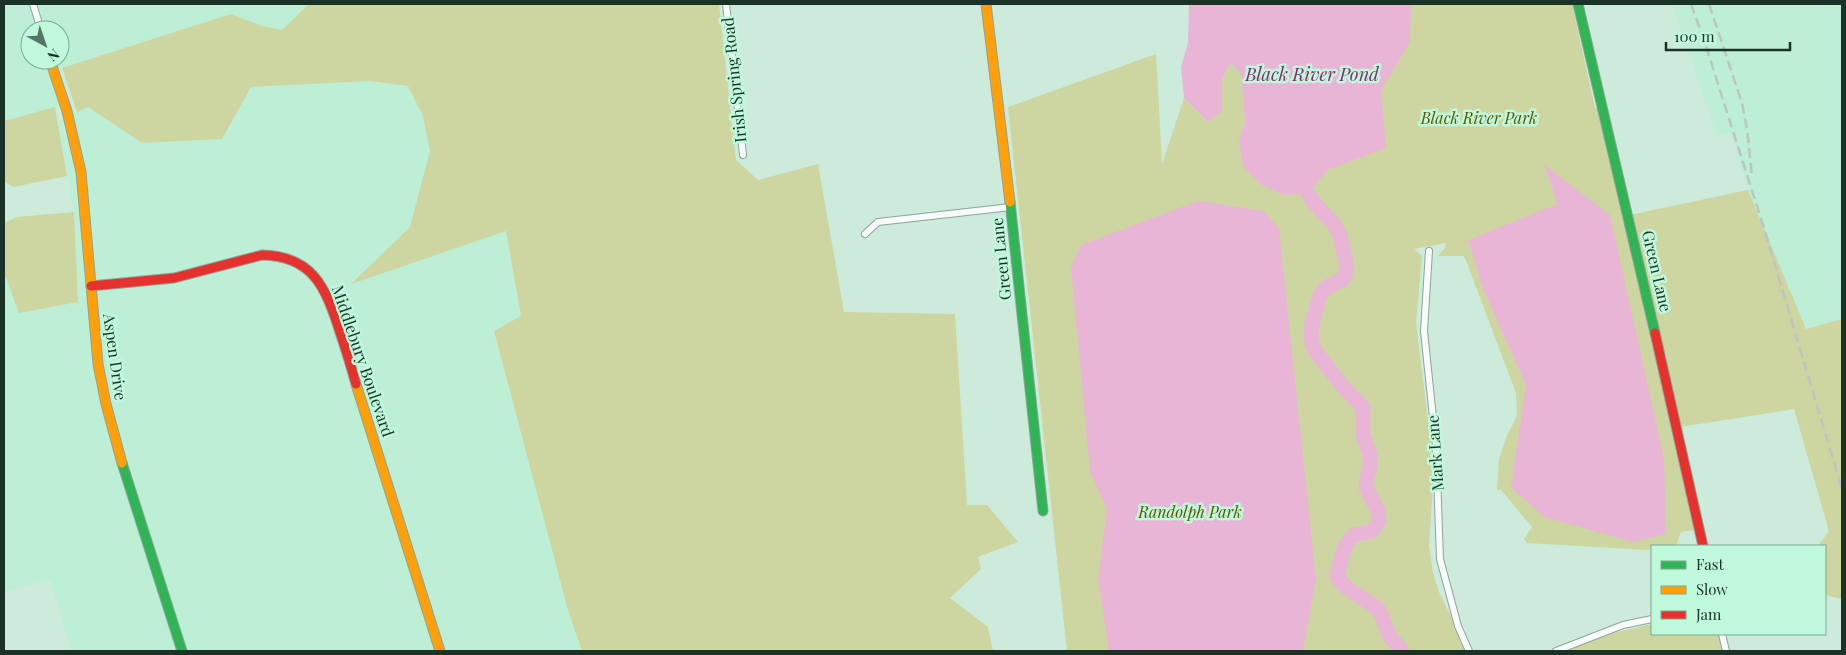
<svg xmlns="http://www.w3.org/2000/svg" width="1846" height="655" font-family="'Playfair Display',serif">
  <rect width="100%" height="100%" fill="#ccebdb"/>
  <g fill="#bdefd6" fill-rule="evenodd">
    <path d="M4,4H309L282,30L262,26L231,14L56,70L67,104L4,121ZM30,30H60V60H30Z"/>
    <polygon points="1672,4 1842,4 1842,285 1840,286 1842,291 1842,319 1806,329 1748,190 1731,133 1717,136"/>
    <polygon points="370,81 408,86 423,116 430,151 410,227 352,283 506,231 568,610 582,651 71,651 50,579 4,592 4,276 78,302 74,212 58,121 88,106 142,143 222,139 251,87"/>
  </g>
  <g fill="#cdd5a0">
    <polygon points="309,4 719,4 736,160 758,180 818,164 844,312 955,314 967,505 987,505 1018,542 978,557 981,569 950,598 988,627 993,651 582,651 568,610 494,331 521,316 506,231 351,284 410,227 430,151 423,116 408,86 370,81 251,87 222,139 142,143 88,107 77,112 62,68 231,14 262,26 282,30"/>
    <polygon points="1304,4 1574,4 1575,9 1573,9 1595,108 1598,108 1625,216 1748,190 1806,329 1842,319 1842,599 1825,595 1825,546 1818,546 1829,531 1794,409 1674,428 1694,530 1681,532 1676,546 1652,546 1652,550 1647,550 1527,543 1524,539 1532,527 1501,490 1497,490 1499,459 1506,438 1517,416 1516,393 1465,258 1463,256 1438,256 1445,248 1446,243 1414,249 1422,256 1416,323 1434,469 1429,546 1433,573 1439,592 1468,651 1067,651 1008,107 1156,54 1162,164 1184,98 1208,122 1221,112 1222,80 1230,63 1241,73 1245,122 1239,140"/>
    <polygon points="55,107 67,176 13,187 4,181 4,121"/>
    <polygon points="74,212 78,302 19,313 6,277 4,276 4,223 17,217"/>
    <polygon points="1652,624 1652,634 1720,634 1723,651 1554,651 1557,646"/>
  </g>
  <g fill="#e9b5d7">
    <polygon points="1189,4 1411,4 1410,42 1381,90 1386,148 1329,169 1308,193 1283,195 1260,184 1243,166 1239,140 1245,122 1241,73 1230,63 1222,80 1222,112 1208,122 1184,98 1181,67 1188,43"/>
    <polygon points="1544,165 1610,215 1664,458 1666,534 1633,542 1544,517 1511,487 1526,385 1481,284 1478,270 1468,240 1558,204"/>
    <polygon points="1198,201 1264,211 1279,229 1316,579 1303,651 1109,651 1098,578 1107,509 1090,471 1071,268 1081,245"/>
  </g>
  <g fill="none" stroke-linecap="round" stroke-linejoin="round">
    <polyline stroke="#e9b5d7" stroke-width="15" points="1308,193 1314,203 1334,224 1340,235 1347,267 1345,275 1343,279 1325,288 1320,295 1311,328 1312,343 1316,352 1344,388 1363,407 1363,435 1370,455 1370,466 1367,478 1366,487 1378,511 1379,521 1372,531 1354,535 1350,539 1344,549 1337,575 1339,580 1346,587 1377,608 1381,614 1389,635 1402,651"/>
    <defs>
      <g id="street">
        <polyline points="33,4 41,30"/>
        <polyline points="726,4 743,155"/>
        <polyline points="865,234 878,222 1011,207"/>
        <polyline points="1429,251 1424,331 1436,446 1440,559 1458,626 1469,651"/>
        <polyline points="1722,634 1726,651"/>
        <polyline points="1556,651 1623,625 1652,619"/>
      </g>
      <g id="fast">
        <polyline points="1578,4 1655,333"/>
        <polyline points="1010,202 1043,511"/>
        <polyline points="122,463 182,651"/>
      </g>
      <g id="slow">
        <polyline points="986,4 1010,202"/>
        <polyline points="50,60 67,111 81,172 98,364 106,404 122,463"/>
        <polyline points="356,384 440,651"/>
      </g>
      <g id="jam">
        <path d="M91,286L174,278L262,255C312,256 325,286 339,329C345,347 351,366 356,384"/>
        <polyline points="1655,333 1703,546"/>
      </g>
    </defs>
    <use href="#street" stroke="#8da599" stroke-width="8"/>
    <use href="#fast" stroke="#8da599" stroke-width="11"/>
    <use href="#slow" stroke="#8da599" stroke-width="11"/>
    <use href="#jam" stroke="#8da599" stroke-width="11"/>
    <use href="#street" stroke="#f7fcfa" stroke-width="6"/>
    <use href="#fast" stroke="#30b455" stroke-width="9"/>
    <use href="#slow" stroke="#ff9f0a" stroke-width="9"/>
    <use href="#jam" stroke="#e5322d" stroke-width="9"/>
    <g stroke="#bcc5c1" stroke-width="2.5" stroke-dasharray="10 5" stroke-linecap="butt">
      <polyline points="1691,4 1704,40 1763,225 1842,489"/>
      <polyline points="1709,4 1742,103 1747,129 1752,176"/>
    </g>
  </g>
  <g text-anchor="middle" stroke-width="5" stroke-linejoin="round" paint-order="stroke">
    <g font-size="16" fill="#1b3227" stroke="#bff8db">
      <text transform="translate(734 80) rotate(-96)" y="6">Irish Spring Road</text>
      <text transform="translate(1001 259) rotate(-96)" y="6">Green Lane</text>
      <text transform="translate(1657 271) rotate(77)" y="6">Green Lane</text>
      <text transform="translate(115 357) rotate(82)" y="6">Aspen Drive</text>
      <text transform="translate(363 361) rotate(71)" y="6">Middlebury Boulevard</text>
      <text transform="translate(1435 453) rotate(-94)" y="6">Mark Lane</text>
    </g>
    <g font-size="16" font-style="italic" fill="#5e5501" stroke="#bff8db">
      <text x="1479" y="124">Black River Park</text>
      <text x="1190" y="518">Randolph Park</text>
    </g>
    <g font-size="18" font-style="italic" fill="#8c286e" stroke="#bff8db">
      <text x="1312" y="81">Black River Pond</text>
    </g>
  </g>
  <rect width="1846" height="655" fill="none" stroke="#1b3227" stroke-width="10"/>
  <rect x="1651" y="545" width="175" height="90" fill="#bff8db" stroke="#7da993"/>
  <rect x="1661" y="561" width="25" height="8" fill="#30b455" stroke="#7da993"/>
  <text x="1696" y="570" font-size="15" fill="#1b3227">Fast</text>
  <rect x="1661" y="586" width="25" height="8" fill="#ff9f0a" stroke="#7da993"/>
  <text x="1696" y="595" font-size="15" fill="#1b3227">Slow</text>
  <rect x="1661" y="611" width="25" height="8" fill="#e5322d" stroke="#7da993"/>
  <text x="1696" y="620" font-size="15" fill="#1b3227">Jam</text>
  <g transform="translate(45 45) rotate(140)"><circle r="24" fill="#bff8db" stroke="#7da993"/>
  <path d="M0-4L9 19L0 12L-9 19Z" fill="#597366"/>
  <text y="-8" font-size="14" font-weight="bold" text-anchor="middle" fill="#1b3227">N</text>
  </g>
  <path d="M1666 42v8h124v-8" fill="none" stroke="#1b3227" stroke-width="2.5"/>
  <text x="1674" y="42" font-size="15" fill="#1b3227" stroke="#bff8db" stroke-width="4" paint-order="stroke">100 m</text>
</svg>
